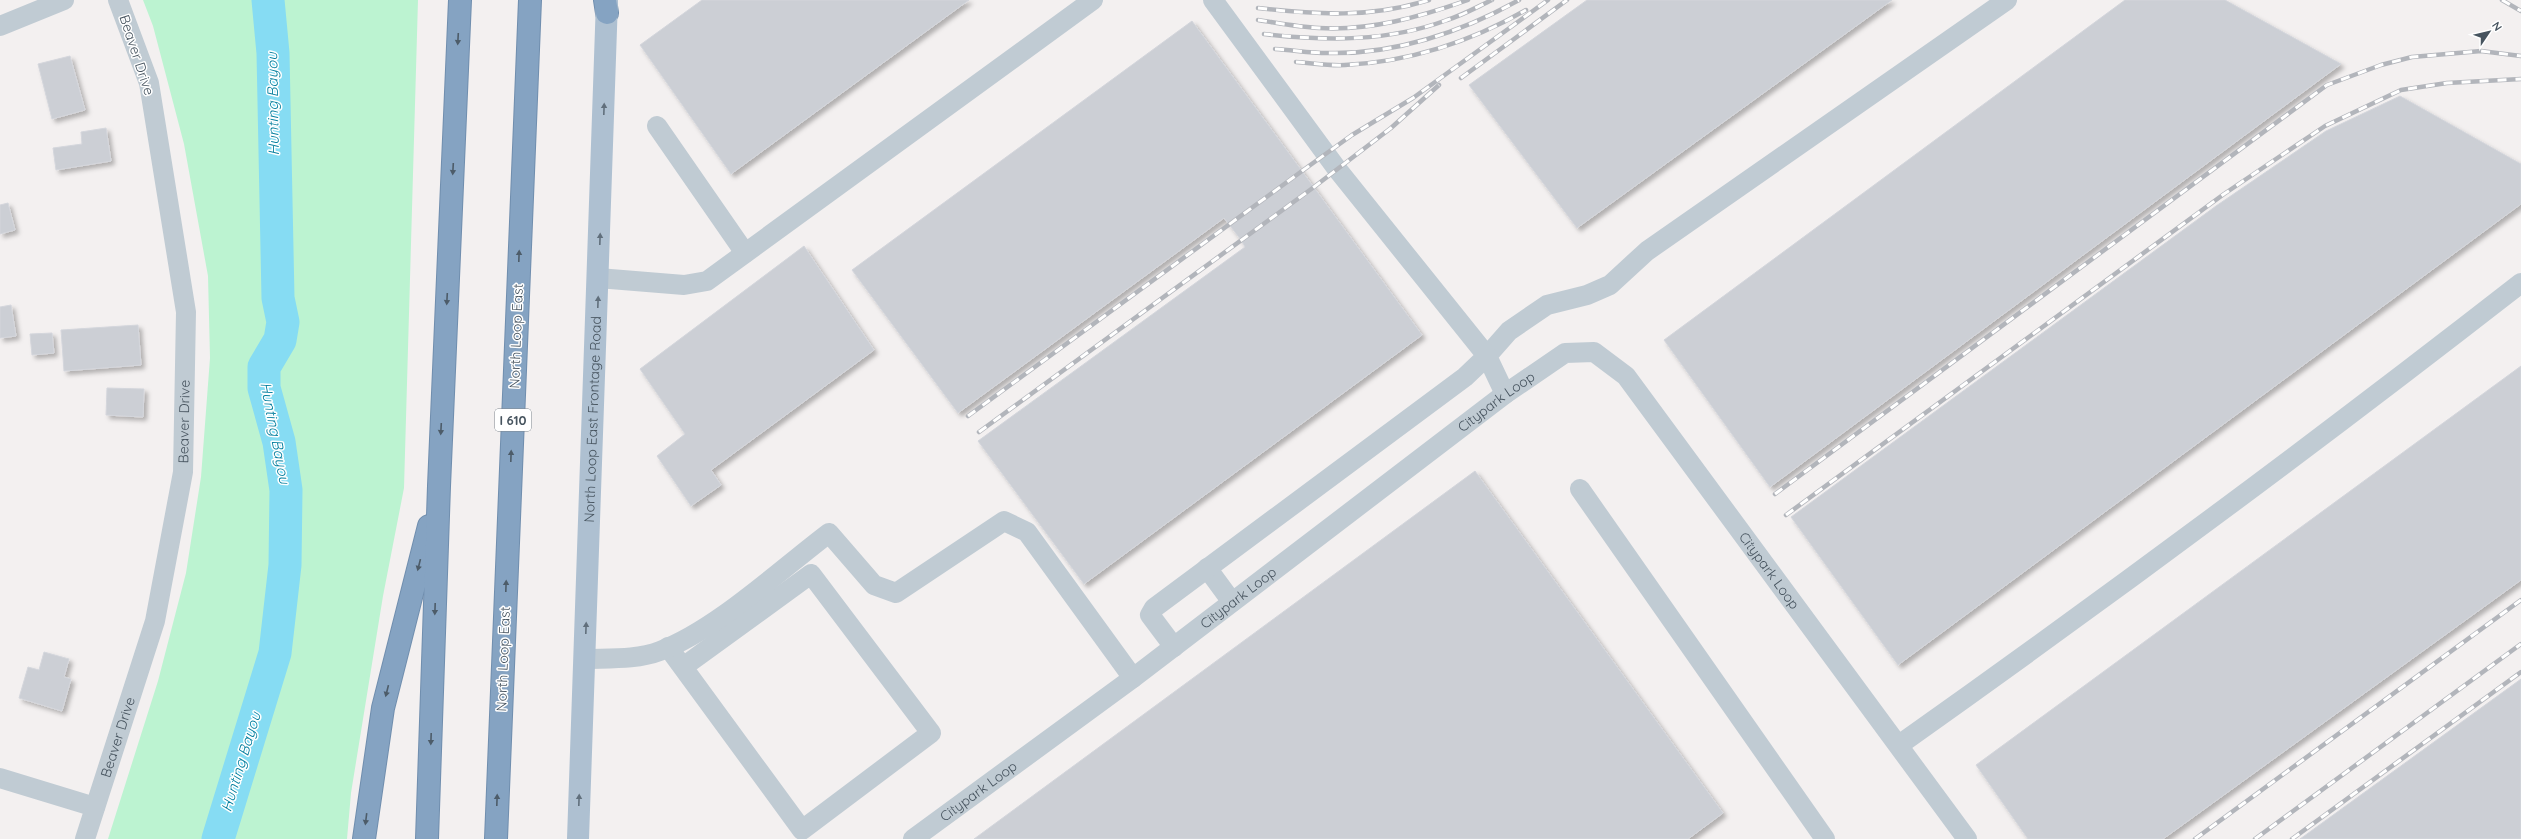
<svg xmlns="http://www.w3.org/2000/svg" width="2521" height="839" font-family="Quicksand,sans-serif">
  <defs>
    <filter id="shadow"><feDropShadow dx="3.5" dy="3.5" stdDeviation="2" flood-color="#0004"/></filter>
  </defs>
  <rect width="100%" height="100%" fill="#f3f0f0"/>
  <polygon fill="#bcf3d1" points="143,0 418,0 404,488 383,596 351,793 347,839 108,839 158,681 186,573 201,477 210,358 208,276 184,144 153,26"/>
  <g fill="none" stroke-linecap="round" stroke-linejoin="round">
    <polyline stroke="#86dcf3" stroke-width="33" points="218,839 275,653 285,565 286,490 279,442 264,388 264,367 280,340 283,322 278,298 273,53 268,0"/>
  </g>
  <g fill="#cccfd5" stroke="#d4d6dc" filter="url(#shadow)">
    <polygon points="702,0 969,0 731,174 640,45"/>
    <polygon points="1587,0 1892,0 1577,228 1469,85"/>
    <polygon points="2125,0 2225,0 2341,64 1770,487 1664,340"/>
    <polygon points="1192,21 1422,335 1084,584 978,441 1245,247 1241,240 1224,218 958,413 852,270"/>
    <polygon points="70,56 85,110 52,119 38,64"/>
    <polygon points="2400,96 2521,164 2521,204 1898,665 1791,517 2216,206 2326,131"/>
    <polygon points="106,128 111,161 56,170 53,148 82,144 81,132"/>
    <polygon points="8,203 15,230 0,234 0,205"/>
    <polygon points="804,246 874,350 711,470 721,485 691,506 657,456 685,434 640,369"/>
    <polygon points="11,305 16,336 0,338 0,307"/>
    <polygon points="138,325 141,365 64,371 61,330"/>
    <polygon points="52,333 54,353 32,355 30,334"/>
    <polygon points="2521,366 2521,580 2163,839 2028,839 1976,765"/>
    <polygon points="107,388 144,389 143,417 106,415"/>
    <polygon points="1475,471 1723,813 1688,839 974,839"/>
    <polygon points="44,652 69,659 64,677 71,679 62,711 19,698 28,667 39,670"/>
    <polygon points="2521,679 2521,839 2300,839"/>
  </g>
  <g fill="none" stroke-linecap="round" stroke-linejoin="round">
    <defs>
      <g id="highway">
        <polyline points="605,0 607,13"/>
        <polyline points="364,839 383,708 429,526"/>
        <polyline points="427,839 439,486 460,0"/>
        <polyline points="496,839 530,0"/>
      </g>
    </defs>
    <use href="#highway" stroke="#708eae" stroke-width="24"/>
    <g stroke="#c0cbd3" stroke-width="20">
      <polyline points="0,26 64,0"/>
      <polyline points="657,126 745,253"/>
      <polyline points="598,278 684,285 707,281 1093,0"/>
      <polyline points="1505,394 1487,356 1509,331 1547,305 1587,295 1610,285 1647,251 2007,0"/>
      <polyline points="1580,489 1825,839"/>
      <polyline points="1207,568 1232,602"/>
      <polyline points="668,647 802,830 931,733 811,574 683,667"/>
      <polyline points="1174,647 1150,615 1154,608 1465,377 1487,356 1337,169 1213,0"/>
      <path d="M584,659C608,658 637,660 660,651C716,630 780,570 829,533L874,585L896,593L1004,521L1027,532L1133,678"/>
      <path d="M1899,745C2109,596 2317,442 2521,283"/>
      <polyline points="0,778 95,807"/>
      <path id="s1" d="M85,839L155,621L183,472L186,312L149,83L118,0"/>
      <path id="s2" d="M913,839L1133,678L1505,394L1565,353L1594,352L1626,376L1967,839"/>
    </g>
    <path stroke="#aec0d1" stroke-width="22" id="s3" d="M578,839L607,0"/>
    <use href="#highway" stroke="#85a3c2" stroke-width="22"/>
    <defs>
      <g id="rail">
        <polyline points="2502,0 2521,11"/>
        <path d="M1258,8C1317,15 1371,18 1429,0"/>
        <path d="M1258,20C1278,23 1298,27 1319,28C1370,31 1420,17 1468,0"/>
        <path d="M1264,34C1326,41 1388,42 1447,20C1463,15 1477,7 1492,0"/>
        <path d="M1275,49C1293,50 1310,53 1327,53C1394,55 1462,32 1519,0"/>
        <path d="M1296,62C1312,63 1329,66 1345,65C1408,62 1471,42 1526,10"/>
        <polyline points="1461,78 1567,0"/>
        <polyline points="968,416 1302,171 1352,135 1413,98 1548,0"/>
        <polyline points="979,432 1314,187 1391,128 1439,85"/>
        <polyline points="1775,494 2327,85 2381,65 2412,57 2481,51 2521,56"/>
        <polyline points="1786,515 2224,194 2325,126 2401,90 2447,83 2521,79"/>
        <polyline points="2195,839 2521,600"/>
        <polyline points="2255,839 2521,644"/>
        <polyline points="2292,839 2521,672"/>
      </g>
    </defs>
    <use href="#rail" stroke="#b2b5bb" stroke-width="4.5"/>
    <use href="#rail" stroke="#fff" stroke-width="3" stroke-dasharray="9" stroke-linecap="butt"/>
  </g>
  <defs><path id="oneway-solid" d="M-6-.8H1V-3.2L6.5 0L1 3.2V.8H-6Z"/></defs>
  <g fill="#4d5c69">
    <use href="#oneway-solid" transform="translate(458 39) rotate(93)"/>
    <use href="#oneway-solid" transform="translate(453 169) rotate(93)"/>
    <use href="#oneway-solid" transform="translate(519 256) rotate(-88)"/>
    <use href="#oneway-solid" transform="translate(447 299) rotate(93)"/>
    <use href="#oneway-solid" transform="translate(441 429) rotate(93)"/>
    <use href="#oneway-solid" transform="translate(511 456) rotate(-88)"/>
    <use href="#oneway-solid" transform="translate(419 565) rotate(104)"/>
    <use href="#oneway-solid" transform="translate(506 586) rotate(-88)"/>
    <use href="#oneway-solid" transform="translate(435 609) rotate(92)"/>
    <use href="#oneway-solid" transform="translate(387 691) rotate(104)"/>
    <use href="#oneway-solid" transform="translate(431 739) rotate(92)"/>
    <use href="#oneway-solid" transform="translate(497 800) rotate(-88)"/>
    <use href="#oneway-solid" transform="translate(366 819) rotate(97)"/>
  </g>
  <g fill="#616f7c">
    <use href="#oneway-solid" transform="translate(604 109) rotate(-88)"/>
    <use href="#oneway-solid" transform="translate(600 239) rotate(-88)"/>
    <use href="#oneway-solid" transform="translate(598 302) rotate(-88)"/>
    <use href="#oneway-solid" transform="translate(586 628) rotate(-88)"/>
    <use href="#oneway-solid" transform="translate(579 800) rotate(-88)"/>
  </g>
  <g text-anchor="middle" stroke-width="3" stroke-linejoin="round" paint-order="stroke">
    <rect fill="#fff" stroke="#7e878f" stroke-width="1" x="495" y="409" width="36" height="22" rx="3"/>
    <g font-size="13" font-weight="bold" fill="#47545f">
      <text x="513" y="425">I 610</text>
    </g>
    <g font-size="14" fill="#47545f" stroke="#fff">
      <text transform="translate(137 55) rotate(72)" y="5">Beaver Drive</text>
      <text transform="translate(516 336) rotate(-88)" y="5">North Loop East</text>
      <text dy="5" stroke="none"><textPath href="#s2" startOffset="729">Citypark Loop</textPath></text>
      <text dy="5" stroke="none"><textPath href="#s3" startOffset="420">North Loop East Frontage Road</textPath></text>
      <text dy="5" stroke="none"><textPath href="#s1" startOffset="431">Beaver Drive</textPath></text>
      <text dy="5" stroke="none"><textPath href="#s2" startOffset="1124">Citypark Loop</textPath></text>
      <text dy="5" stroke="none"><textPath href="#s2" startOffset="405">Citypark Loop</textPath></text>
      <text transform="translate(503 659) rotate(-88)" y="5">North Loop East</text>
      <text dy="5" stroke="none"><textPath href="#s1" startOffset="107">Beaver Drive</textPath></text>
      <text dy="5" stroke="none"><textPath href="#s2" startOffset="81">Citypark Loop</textPath></text>
    </g>
    <g font-size="15" font-style="italic" fill="#047f9e" stroke="#fff">
      <text transform="translate(273 104) rotate(-91)" y="5">Hunting Bayou</text>
      <text transform="translate(275 433) rotate(79)" y="5">Hunting Bayou</text>
      <text transform="translate(241 762) rotate(-73)" y="5">Hunting Bayou</text>
    </g>
  </g>
  <g transform="translate(2489 32) rotate(55)" stroke="#ffffff" stroke-width="3" paint-order="stroke">
  <path d="M0-3L7 15L0 10L-7 15Z" fill="#47545f"/>
  <text y="-6" font-size="11" font-weight="bold" text-anchor="middle" fill="#47545f">N</text>
  </g>
</svg>
